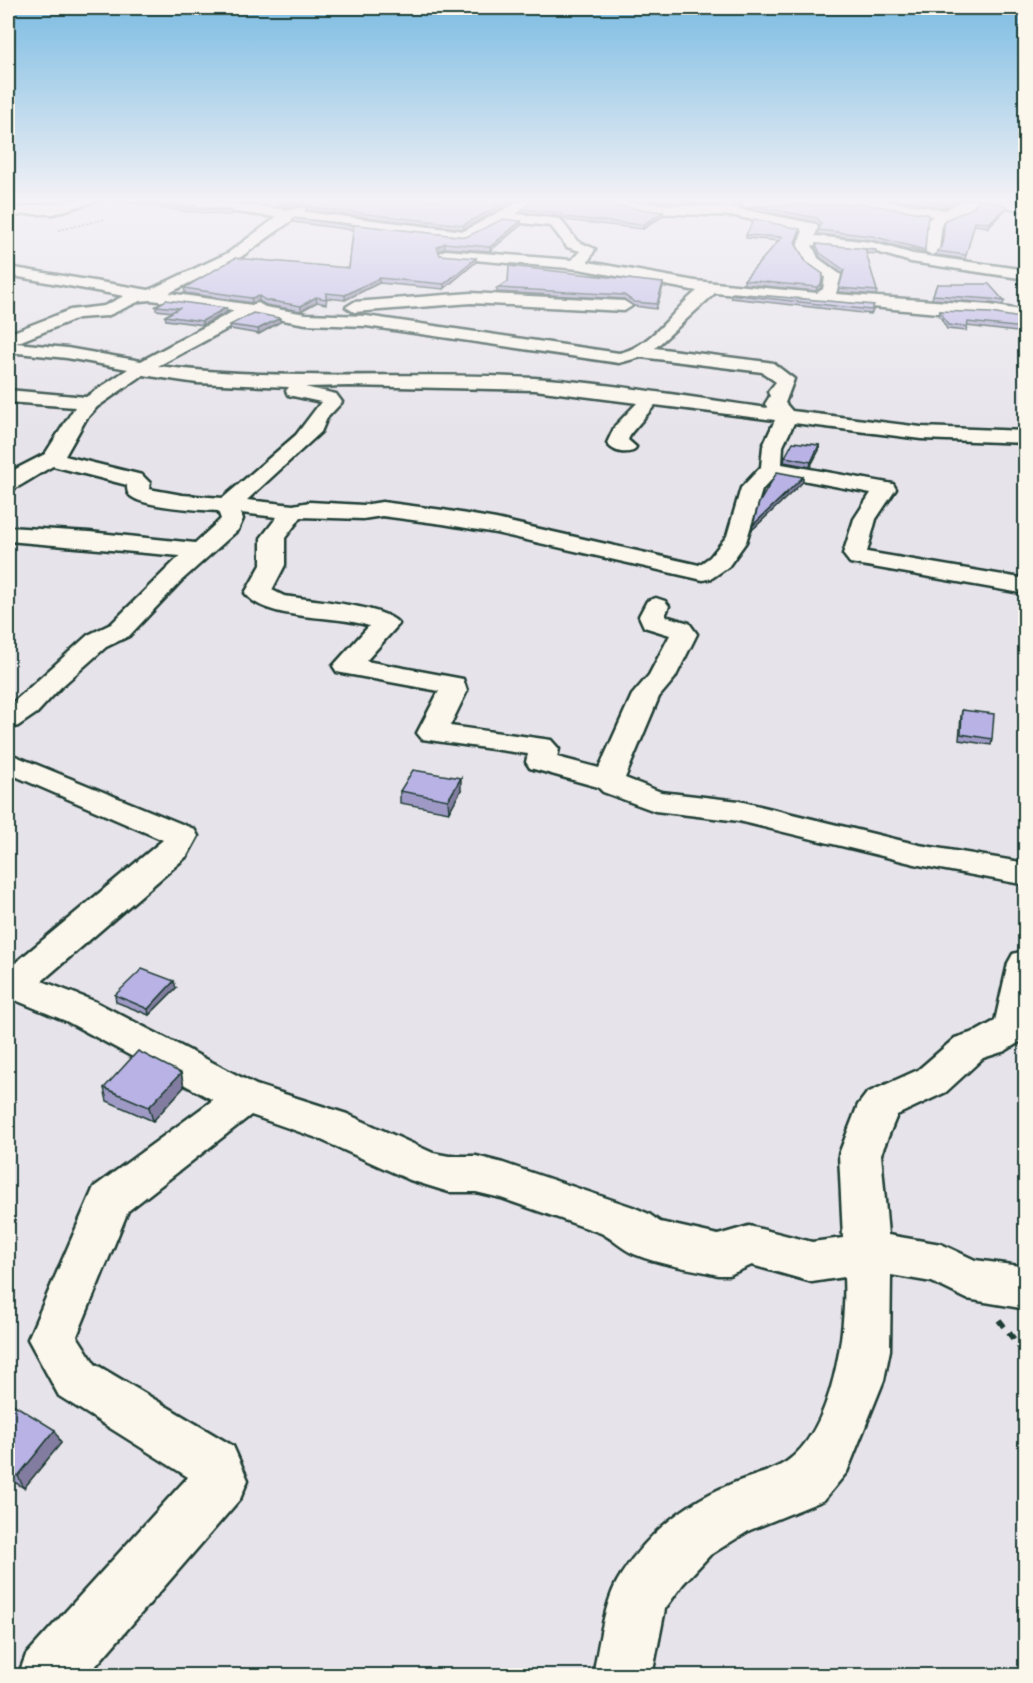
<svg xmlns="http://www.w3.org/2000/svg" width="1033" height="1683" font-family="Delius,sans-serif">
  <rect width="100%" height="100%" fill="#e7e3ea"/>
  <filter id="ink" filterUnits="userSpaceOnUse"><feTurbulence type="fractalNoise" baseFrequency=".0167" numOctaves="2"/><feDisplacementMap in="SourceGraphic" scale="12" xChannelSelector="R" yChannelSelector="G"/><feConvolveMatrix kernelMatrix="1 2 1 2 8 2 1 2 1" color-interpolation-filters="sRGB"/></filter>
  <g filter="url(#ink)">
    <g fill="none" stroke-linecap="round" stroke-linejoin="round">
      <defs>
        <g id="minor">
          <path d="M76,200H99L53,214H23L8,219V211C29,203 53,206 76,200Z"/>
          <path d="M160,200H202L289,210L305,207V212L464,231L522,200H537L516,214L560,219L577,241L595,249L588,262L695,281L817,293L823,289L825,277L807,264L797,246L803,231L735,216L652,213L592,204L586,200L735,208L816,224L818,227L815,236L871,242L913,254L1026,270V279L911,262L870,250L812,245L818,258L841,275L836,294L990,305L1026,311V321L990,315L949,314L715,293L655,348L767,362L773,363L794,379L785,403L792,411L921,427L1026,431V443L921,439L794,423L783,446L782,464L893,484L896,489L876,519L867,552L1026,579V594L850,563L843,554L854,519L871,493L776,475L762,490L746,542L728,567L712,578L703,580L496,533L443,524L382,516L363,519L301,517L285,538V565L272,590L284,596C308,600 386,605 399,624L366,661L463,679L467,691L450,726L551,740L559,749L557,757L599,768L632,695L649,675L670,635L644,627L639,616L647,601L656,598L665,601L669,606L665,616L689,623L697,634L675,678L659,697L625,778L661,792L739,801L919,845L1026,863V885L919,865L739,821L655,811L603,792L598,787L530,768L526,762L528,754L422,739L417,733L439,691L347,674L337,672L333,666L369,626C337,614 266,622 245,593L261,565V538L277,517L241,513L243,519L238,530L182,580L129,636L106,647L60,688L37,713L18,726L8,729V707L88,635L111,624L180,556L8,541V527L89,532L195,543L221,519L218,511C200,510 145,507 132,497C127,494 127,489 127,485L53,466C41,472 16,490 8,491V473L45,454L75,407L8,402V390L86,397L128,369L67,358L8,352V334L70,310L104,306L124,296L8,275V267L149,290L228,253L277,217L166,204ZM294,219L466,239L503,221L551,226L567,247L580,251L572,260L445,250L438,254L440,257L579,269L697,291C673,310 651,347 619,353L366,316L306,314L265,307L258,303L252,305L169,293L238,259ZM151,300L234,311L141,361L67,348L16,343L78,318L107,316L140,301ZM253,315L306,324L366,326L619,363L641,357L762,372L776,382L768,392L770,396L765,404L768,408C692,398 610,383 534,378C409,371 283,382 158,366ZM143,375L197,383L289,387L286,391L288,395L321,402L296,435L223,498L182,495L149,489L150,483L142,475L65,456L86,419L97,407ZM349,386L535,390L637,403L615,426L607,443C613,452 624,454 633,451L636,447L628,440L631,433L655,405L775,420L763,446L761,467L741,488L727,536L710,557L699,565L496,519L443,510L382,502L363,505L310,502L293,505L247,500L321,432L327,418L342,402L336,394L305,387Z"/>
          <polygon points="743,200 883,200 945,210 964,200 978,200 971,209 942,222 939,251 932,255 925,251 928,220 933,216 863,205 748,207 743,206"/>
          <polygon points="979,200 1006,200 1026,204 1026,212"/>
          <polygon points="471,293 624,301 632,306 624,311 471,303 354,312 346,307 354,302"/>
          <path d="M8,753L194,829L198,836L187,856L42,981L94,1001L256,1085L347,1114L433,1153L449,1156H476L503,1163L633,1207L649,1214L660,1222L718,1235L749,1226L812,1242L843,1238L839,1154L858,1105L867,1093L918,1070L955,1038L977,1031L995,1021L1008,963L1013,954L1026,950V1038L1005,1051L983,1058L946,1092L897,1115L881,1154L888,1235L941,1244L975,1260L1026,1267V1309L967,1299L932,1282L891,1275L890,1350L884,1380L847,1472L824,1500L750,1530L710,1555L683,1584L665,1609L652,1676H593C599,1646 604,1600 621,1575C648,1533 685,1503 731,1484C748,1477 771,1472 786,1462C833,1431 847,1329 844,1277L812,1282L752,1265L729,1275H718C691,1268 659,1265 634,1254C622,1249 613,1239 601,1233L501,1198L476,1192H449L410,1180L317,1138L251,1115L128,1211L77,1336L95,1364L233,1446L248,1480L240,1499L87,1676H18L26,1655L188,1477L59,1396L28,1339L94,1187L213,1100L66,1021L8,997V969L163,840L8,773Z"/>
        </g>
      </defs>
      <use href="#minor" stroke="#1f3d34" stroke-width="5"/>
      <g stroke="#1f3d34" stroke-width="1.5" stroke-dasharray="2 2" stroke-linecap="butt">
        <polyline points="59,230 106,219"/>
        <polyline points="263,260 333,268"/>
      </g>
      <polyline stroke="#1f3d34" stroke-width="6" stroke-dasharray="8 8" stroke-linecap="butt" points="999,1320 1026,1355"/>
      <use href="#minor" fill="#fbf7ec" fill-rule="evenodd"/>
    </g>
    <g fill="#9f9ac5" stroke="#1f3d34" stroke-width="1.5">
      <polygon points="112,200 162,200 165,203 230,210 231,214 229,215 183,211"/>
      <polygon points="224,200 254,200 249,203"/>
      <polygon points="277,200 517,200 464,229 307,210 305,205 281,207"/>
      <polygon points="618,200 742,200 741,207"/>
      <polygon points="899,200 959,200 945,208"/>
      <polygon points="592,203 663,212 663,216 643,229 564,220 560,217 522,212 522,209"/>
      <polygon points="863,204 925,250 925,253 871,240 818,234 820,227 816,222 753,209 753,206"/>
      <polygon points="1007,206 1006,209 988,227 974,225 965,259 936,255 937,251 942,248 945,220"/>
      <polygon points="293,218 466,237 521,221 521,225 490,251 445,248 438,251 440,255 476,262 444,289 379,283 345,300 327,298 326,304 317,302 301,311 266,305 259,301 252,303 185,293 184,288 349,268 353,230 293,222"/>
      <polygon points="800,229 796,244 806,262 823,274 821,288 816,291 744,284 744,280 779,241 746,238 746,235"/>
      <polygon points="816,244 876,250 876,254 866,253 877,291 876,295 839,292 843,274 820,257 816,248"/>
      <polygon points="663,283 663,287 656,309 634,306 624,299 497,292 497,288"/>
      <polygon points="937,284 1004,301 1003,305 990,303 932,299 933,295"/>
      <polygon points="731,294 874,309 871,314 731,298"/>
      <polygon points="156,306 226,308 227,312 203,325 166,320 165,316 172,312 156,310"/>
      <polygon points="940,311 1026,324 1026,333 967,326 966,331 947,329 939,315"/>
      <polygon points="280,318 280,322 259,334 231,329 230,325"/>
      <polygon points="819,445 819,450 810,467 784,462 785,457"/>
      <polygon points="962,710 992,739 991,745 959,740 961,716"/>
      <polygon points="461,790 449,812 400,803 400,791"/>
      <polygon points="176,988 149,1015 116,1002 115,995"/>
      <polygon points="181,1073 184,1087 153,1121 107,1101 104,1088"/>
      <polygon points="8,1401 61,1443 24,1488 8,1478"/>
    </g>
    <g fill="#827da0" stroke="#1f3d34" stroke-width="1.5">
      <polygon points="510,200 517,200 464,229 463,225"/>
      <polygon points="953,200 959,200 945,208 945,204"/>
      <polygon points="304,201 305,205 281,207 281,203"/>
      <polygon points="1007,206 1006,209 988,227 989,223"/>
      <polygon points="663,212 663,216 643,229 643,225"/>
      <polygon points="521,221 521,225 490,251 490,247"/>
      <polygon points="445,243 445,248 437,252 437,247"/>
      <polygon points="476,258 476,262 444,289 444,284"/>
      <polygon points="379,278 379,283 345,300 345,295"/>
      <polygon points="821,284 821,288 816,291 817,287"/>
      <polygon points="259,296 259,301 252,303 251,298"/>
      <polygon points="316,297 317,302 301,311 301,306"/>
      <polygon points="226,308 227,312 203,325 202,321"/>
      <polygon points="280,318 280,322 259,334 258,329"/>
      <polygon points="819,445 819,450 810,467 811,462"/>
      <polygon points="803,477 803,482 752,530 753,525"/>
      <polygon points="461,778 461,790 449,812 448,800"/>
      <polygon points="174,981 176,988 149,1015 148,1009"/>
      <polygon points="181,1073 184,1087 153,1121 149,1107"/>
      <polygon points="55,1430 61,1443 24,1488 18,1476"/>
    </g>
    <g fill="#b9b3e5" stroke="#1f3d34" stroke-width="1.5">
      <polygon points="134,200 162,200 165,203 230,210 228,211 183,208"/>
      <polygon points="279,200 510,200 463,225 307,207 304,201 281,203"/>
      <polygon points="535,200 589,200 592,203 663,212 643,225 564,217 560,213 522,209"/>
      <polygon points="682,200 742,200 741,203"/>
      <polygon points="921,200 953,200 945,204"/>
      <polygon points="979,200 985,200 1007,206 989,223 975,222 966,255 937,251 942,247 945,220 973,208"/>
      <polygon points="863,204 928,214 925,250 872,236 819,230 821,224 817,218 753,206"/>
      <polygon points="293,218 466,237 503,219 521,221 490,247 445,243 437,247 440,255 476,258 444,284 379,278 345,295 326,293 326,299 316,297 301,306 265,300 259,296 251,298 184,288 235,258 349,268 354,226"/>
      <polygon points="754,219 800,229 795,243 806,262 823,274 821,284 817,287 744,280 782,237 746,235"/>
      <polygon points="816,244 876,250 865,249 877,291 839,288 844,270 820,253"/>
      <polygon points="509,266 663,283 657,304 634,302 624,295 497,288 508,282"/>
      <polygon points="937,284 989,284 1004,301 991,299 933,295"/>
      <polygon points="733,293 874,305 871,310 731,294"/>
      <polygon points="166,300 226,308 202,321 165,316 179,308 156,306"/>
      <polygon points="940,311 991,313 1020,318 1026,324 1026,328 968,322 967,327 948,325"/>
      <polygon points="253,313 280,318 258,329 230,325"/>
      <polygon points="793,442 819,445 811,462 785,457"/>
      <polygon points="777,472 803,477 753,525 759,503"/>
      <polygon points="962,710 994,714 992,739 961,734"/>
      <polygon points="413,770 461,778 448,800 400,791"/>
      <polygon points="142,969 174,981 148,1009 115,995"/>
      <polygon points="138,1051 181,1073 149,1107 104,1088"/>
      <polygon points="8,1401 55,1430 18,1476 8,1469"/>
    </g>
  </g>
  <linearGradient id="sky" x2="0" y2="1"><stop stop-color="#7cbce2"/><stop offset="0.46" stop-color="#f4f2f6"/><stop offset="1" stop-color="#f4f2f6" stop-opacity="0"/></linearGradient>
  <rect width="1033" height="436" fill="url(#sky)"/>
  <rect width="1033" height="1683" fill="none" stroke="#fbf7ec" stroke-width="30"/>
  <rect x="15" y="15" width="1003" height="1653" fill="none" stroke="#1f3d34" stroke-width="2" filter="url(#ink)"/>
</svg>
